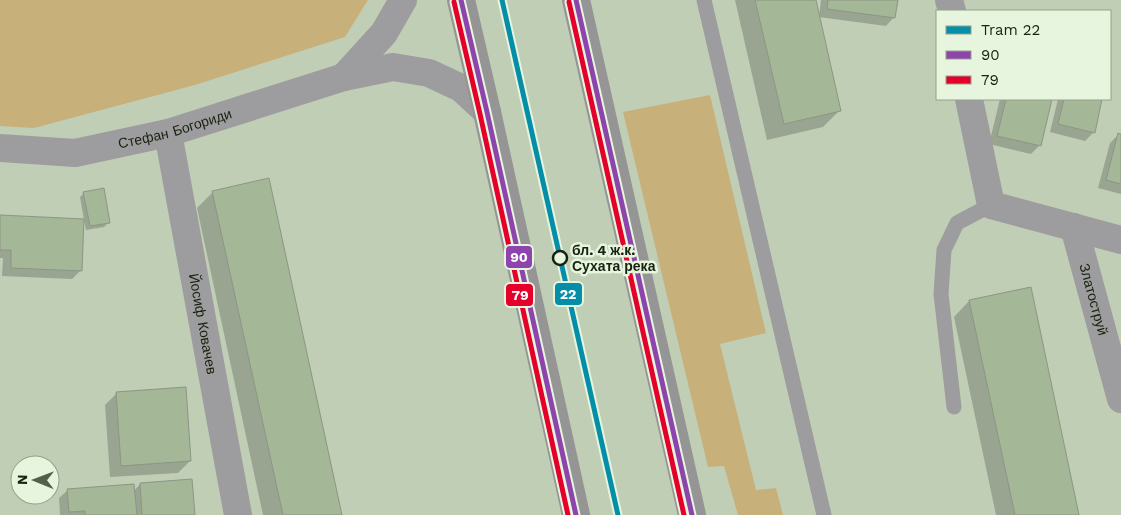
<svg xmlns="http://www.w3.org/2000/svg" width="1121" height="515" font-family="'Work Sans',sans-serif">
  <rect width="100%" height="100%" fill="#c0ceb6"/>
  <g fill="#c8b07a">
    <polygon points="0,0 368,0 345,37 195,85 34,128 0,126"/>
    <polygon points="710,95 766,333 720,344 756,490 776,488 783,515 738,515 724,466 708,467 623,112"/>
  </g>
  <g fill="#0003">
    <polygon points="735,0 814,0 840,110 823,127 767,140"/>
    <polygon points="821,0 897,0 894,17 886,26 819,17"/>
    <polygon points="1000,99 1046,99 1051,100 1040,145 1031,154 989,144"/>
    <polygon points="1058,99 1101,99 1094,132 1085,141 1050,132"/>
    <polygon points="1119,134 1121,135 1121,194 1098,188 1110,143"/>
    <polygon points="213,192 341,515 263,515 197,208"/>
    <polygon points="84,193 109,222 104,227 86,230 84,220 81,270 72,279 2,276 3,258 0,258 0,217 84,220 80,197"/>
    <polygon points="969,301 1078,515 996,515 954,317"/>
    <polygon points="117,393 190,461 178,473 110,477 105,405"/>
    <polygon points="140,484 194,515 60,515 59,498 68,490 134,491"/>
  </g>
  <g fill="#a4b796" stroke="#8c9684">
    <polygon points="755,0 816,0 841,111 784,124"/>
    <polygon points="828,0 898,0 895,18 827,9"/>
    <polygon points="1006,99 1052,99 1041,146 997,136"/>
    <polygon points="1064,99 1102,99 1095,133 1058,124"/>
    <polygon points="1118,133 1121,134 1121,184 1106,180"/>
    <polygon points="269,178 342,515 283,515 264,428 212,191"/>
    <polygon points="104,188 110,223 90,226 83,192"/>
    <polygon points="0,215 84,219 82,271 11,268 11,250 0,250"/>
    <polygon points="1031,287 1079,515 1015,515 969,300"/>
    <polygon points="186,387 191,461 121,466 116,392"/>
    <polygon points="192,479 195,515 142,515 140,483"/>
    <polygon points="134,484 137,515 85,515 85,511 69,512 67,489"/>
  </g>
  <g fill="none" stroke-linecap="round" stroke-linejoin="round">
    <g stroke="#9d9c9e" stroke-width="15">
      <polyline points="704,0 824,515"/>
      <polyline points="954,407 941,294 944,250 957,223 991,205"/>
    </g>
    <g stroke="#9d9c9e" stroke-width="28">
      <polyline points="949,0 952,11"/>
      <polyline points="344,77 384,33 403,0"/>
      <polyline points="969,99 991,205 1121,240"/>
      <path id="s1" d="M168,133L238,515"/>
      <path id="s2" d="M0,148L75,153L168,133L344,77L393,67L429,73L461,88L487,112"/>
      <path id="s3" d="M1074,227L1121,399"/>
    </g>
    <g stroke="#969595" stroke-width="28">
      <polyline points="461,0 487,112 576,515"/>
      <polyline points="576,0 692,515"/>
    </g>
    <defs>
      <g id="bus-1">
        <polyline points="461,0 487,112 576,515"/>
        <polyline points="576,0 692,515"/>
      </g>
      <g id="bus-2">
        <polyline points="454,2 480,114 568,515"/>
        <polyline points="569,2 684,515"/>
      </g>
    </defs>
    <use href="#bus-1" stroke="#e7f5de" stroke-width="9"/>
    <use href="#bus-2" stroke="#e7f5de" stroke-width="9"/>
    <use href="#bus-1" stroke="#8e44ad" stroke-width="5"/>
    <use href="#bus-2" stroke="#e4002b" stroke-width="5"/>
    <defs>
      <polyline id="tram-1" points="502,0 618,515"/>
    </defs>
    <use href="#tram-1" stroke="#e7f5de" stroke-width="9"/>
    <use href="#tram-1" stroke="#058ea8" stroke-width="5"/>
  </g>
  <circle fill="#e7f5de" stroke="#182211" stroke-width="2.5" cx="560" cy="258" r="7"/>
  <g text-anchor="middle" stroke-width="5" stroke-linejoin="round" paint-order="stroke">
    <g font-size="14" fill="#182211" stroke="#e7f5de">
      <text dy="5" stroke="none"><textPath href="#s2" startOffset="178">Стефан Богориди</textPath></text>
      <text dy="5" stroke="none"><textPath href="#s3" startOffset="75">Златоструй</textPath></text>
      <text dy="5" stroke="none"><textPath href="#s1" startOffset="194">Йосиф Ковачев</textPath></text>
    </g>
    <g font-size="14" font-weight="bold" fill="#182211" stroke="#e7f5de" text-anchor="start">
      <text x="572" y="255">бл. 4 ж.к.<tspan x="572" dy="16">Сухата река</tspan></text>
    </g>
  </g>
  <g stroke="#e7f5de" stroke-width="2">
    <rect x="505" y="245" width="28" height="24" rx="5" fill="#8e44ad"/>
    <rect x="554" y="282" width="29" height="24" rx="5" fill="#058ea8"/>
    <rect x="505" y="283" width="29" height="24" rx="5" fill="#e4002b"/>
  </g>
  <g font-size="14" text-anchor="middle" font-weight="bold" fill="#fff">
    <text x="519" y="262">90</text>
    <text x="568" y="299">22</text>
    <text x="520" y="300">79</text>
  </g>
  <rect x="936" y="10" width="175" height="90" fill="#e7f5de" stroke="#94a18c"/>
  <rect x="946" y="26" width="25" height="8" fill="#058ea8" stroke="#94a18c"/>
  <text x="981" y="35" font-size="15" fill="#182211">Tram 22</text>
  <rect x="946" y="51" width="25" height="8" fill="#8e44ad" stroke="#94a18c"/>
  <text x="981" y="60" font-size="15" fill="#182211">90</text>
  <rect x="946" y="76" width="25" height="8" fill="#e4002b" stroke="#94a18c"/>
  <text x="981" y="85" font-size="15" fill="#182211">79</text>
  <g transform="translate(35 480) rotate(271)"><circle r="24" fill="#e7f5de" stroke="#94a18c"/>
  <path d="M0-4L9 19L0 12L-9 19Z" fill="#535e4b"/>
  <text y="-8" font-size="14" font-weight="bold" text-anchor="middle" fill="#182211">N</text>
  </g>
</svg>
